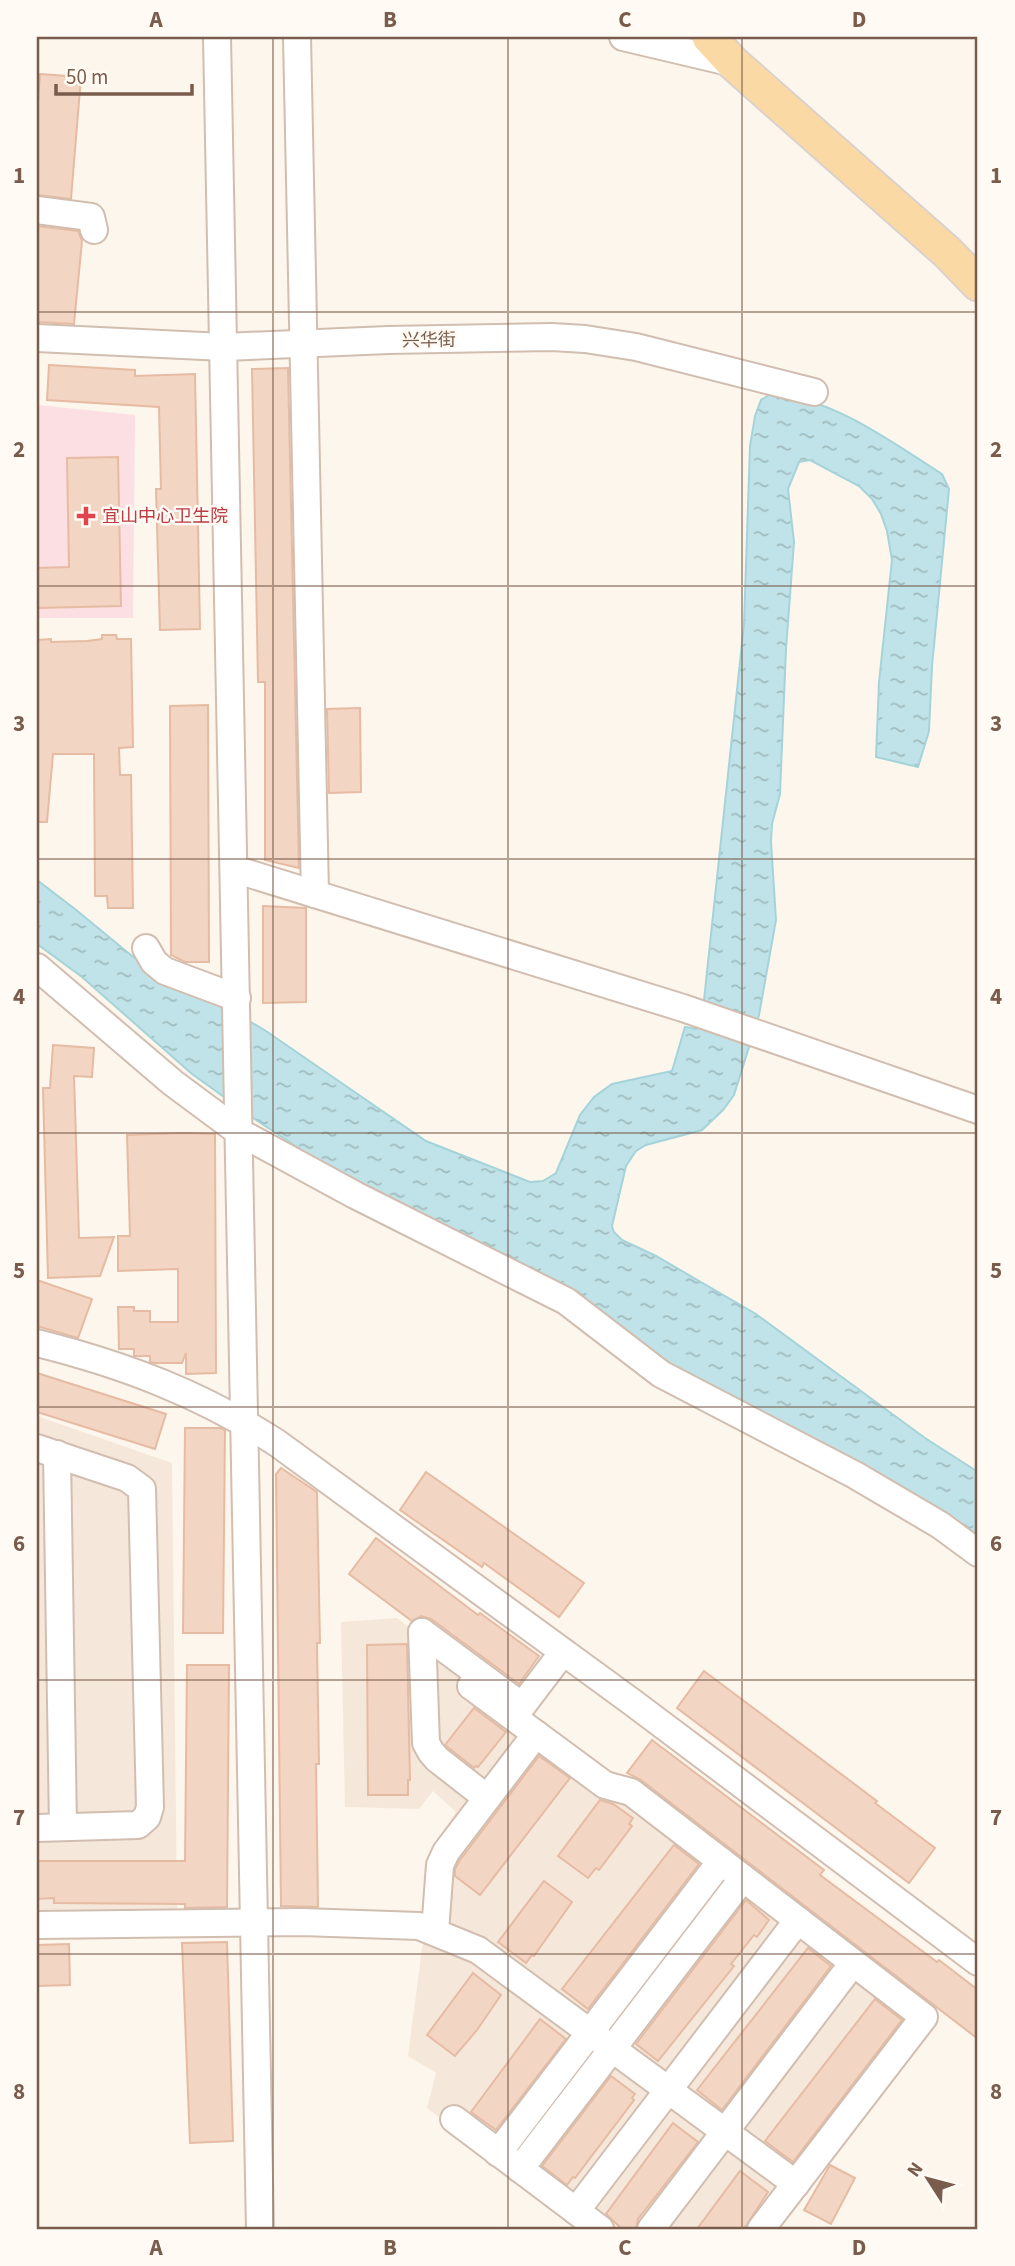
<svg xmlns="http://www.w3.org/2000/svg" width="1015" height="2266" font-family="'Source Sans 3','Noto Sans SC',sans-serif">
  <defs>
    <pattern id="water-ripples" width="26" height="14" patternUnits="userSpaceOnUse" patternTransform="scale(1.75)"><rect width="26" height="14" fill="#bfe3e8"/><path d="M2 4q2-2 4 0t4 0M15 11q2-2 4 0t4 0" fill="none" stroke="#a0bbbe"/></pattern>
  </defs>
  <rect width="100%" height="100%" fill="#fdf6ec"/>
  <g fill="#f5e8da">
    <polygon points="37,1416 172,1463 177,1909 37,1911"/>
    <polygon points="397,1618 932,2012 770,2229 587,2229 427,2108 436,2073 408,2056 436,1841 456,1812 433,1791 419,1809 345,1807 341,1622"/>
  </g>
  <polygon fill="#fbdfe3" points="37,405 135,415 133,618 37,618"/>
  <path fill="url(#water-ripples)" stroke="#a5d3da" stroke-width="2" d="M769,395C830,395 893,443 942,474L949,489L932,666L929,731L918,767L876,757L879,682L892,560L887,531L881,514L872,499L859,486L810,460L799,462L788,489L794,542L786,649L780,794L772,824L771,842L776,920L759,1015L734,1095L723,1110L702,1130L646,1145L636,1151L626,1166L612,1226L614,1232L622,1240L656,1256L756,1314L925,1438L978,1472V1544L344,1178L256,1120L192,1074L82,977L37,944V880L75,909L160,979L190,995L222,1005L266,1031L426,1141L530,1182L543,1181L556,1173L580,1115L594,1097L612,1084L672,1071L685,1027L696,1029L704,1000L744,624L750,446L755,416L761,400Z"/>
  <g fill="#f3d5c3" stroke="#e6bba3" stroke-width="2">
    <polygon points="40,74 81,77 71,199 37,195 37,116"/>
    <polygon points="37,226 78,231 82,241 74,324 37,322"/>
    <polygon points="49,365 135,370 135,376 195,374 200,629 160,630 156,489 161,489 159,407 47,400"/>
    <polygon points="288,368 299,868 265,860 265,682 258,682 252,369"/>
    <polygon points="118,457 121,606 37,608 37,568 69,567 67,458"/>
    <polygon points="102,635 116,635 117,639 131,639 133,747 119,748 120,775 131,775 133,908 108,908 107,896 95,896 94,754 53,754 47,822 37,822 37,640 51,639 51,642 87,641 102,639"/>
    <polygon points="208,705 209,962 185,962 171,955 170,706"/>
    <polygon points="360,708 361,792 329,793 327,709"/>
    <polygon points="263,906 306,908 306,1002 263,1003"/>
    <polygon points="53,1045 94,1048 92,1077 74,1076 79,1238 114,1237 100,1276 48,1278 43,1088 50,1088"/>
    <polygon points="184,1133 215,1134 216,1373 186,1374 186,1353 182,1363 155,1363 150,1362 150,1356 134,1356 134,1349 119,1349 118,1307 134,1307 134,1311 150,1311 150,1322 178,1322 178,1269 118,1271 118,1236 130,1236 127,1135"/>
    <polygon points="37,1280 92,1299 78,1338 37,1326"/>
    <polygon points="37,1373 166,1414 155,1449 37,1412"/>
    <polygon points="185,1428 220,1428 225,1430 223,1633 183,1633"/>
    <polygon points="281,1468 317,1492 320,1643 317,1643 319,1764 316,1764 318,1907 281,1906 276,1474"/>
    <polygon points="426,1472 584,1583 559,1617 484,1563 482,1567 400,1510"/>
    <polygon points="376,1538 478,1615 480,1613 539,1656 519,1684 431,1619 421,1616 412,1621 349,1574"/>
    <polygon points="407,1644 410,1780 408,1780 408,1795 368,1795 367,1645"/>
    <polygon points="187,1665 229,1665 227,1907 185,1908 185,1904 54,1903 54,1898 37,1899 37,1861 185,1861"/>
    <polygon points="704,1671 877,1801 875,1803 935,1848 909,1883 677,1708"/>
    <polygon points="474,1708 506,1732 478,1767 476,1766 474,1768 445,1745"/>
    <polygon points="652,1740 824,1870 820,1875 937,1962 939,1960 978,1990 978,2039 641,1780 627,1773"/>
    <polygon points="539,1756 570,1778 480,1895 455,1876 455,1869 460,1860"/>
    <polygon points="600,1800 613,1804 633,1818 629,1824 632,1826 599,1870 596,1868 588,1878 558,1856"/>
    <polygon points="674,1845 699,1864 588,2009 562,1989"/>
    <polygon points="544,1881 572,1902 534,1956 532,1955 526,1963 498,1942"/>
    <polygon points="746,1900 769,1920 757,1937 754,1935 731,1964 734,1966 658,2061 636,2044"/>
    <polygon points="227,1942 233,2141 190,2143 182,1943"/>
    <polygon points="69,1944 70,1985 37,1986 37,1945"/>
    <polygon points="808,1948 831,1966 722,2110 697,2090"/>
    <polygon points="473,1973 501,1995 477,2030 455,2056 427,2035"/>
    <polygon points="875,1999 902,2020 793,2162 765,2141"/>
    <polygon points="540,2019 566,2039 496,2130 471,2112"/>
    <polygon points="611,2076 635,2094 632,2098 634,2100 575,2178 573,2177 567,2185 542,2166"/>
    <polygon points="673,2123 698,2142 638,2219 636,2229 622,2229 606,2214"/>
    <polygon points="830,2165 855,2178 831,2224 804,2210"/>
    <polygon points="740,2171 768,2192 746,2226 743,2229 697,2229"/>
  </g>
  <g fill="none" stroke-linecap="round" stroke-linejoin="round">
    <defs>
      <g id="minor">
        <polyline points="217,37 260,2229"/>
        <polyline points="297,37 315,894"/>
        <polyline points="623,37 733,63"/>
        <polyline points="37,210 91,217 94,230"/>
        <polyline points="37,338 224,347 388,340 552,337 585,339 636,347 814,392"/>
        <polyline points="234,869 683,1008 978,1110"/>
        <polyline points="146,948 154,962 165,971 237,998"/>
        <polyline points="37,967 173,1083 239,1132 355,1195 566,1301 661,1374 855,1475 940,1525 978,1553"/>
        <path d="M37,1343C125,1365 201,1394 277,1443L632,1702L978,1962"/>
        <polyline points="37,1448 127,1478 142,1489 150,1807 147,1817 138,1825 37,1828"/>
        <polyline points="57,1454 63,1827"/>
        <polyline points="422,1632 426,1743 431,1752 437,1759 487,1798"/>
        <polyline points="422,1632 522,1706 563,1652"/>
        <polyline points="471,1686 605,1785 631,1792 924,2017 761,2229"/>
        <polyline points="37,1925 302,1922 419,1926 478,1950 796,2184"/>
        <polyline points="435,1931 440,1865 446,1852 536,1734"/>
        <polyline points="454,2119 600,2229"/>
        <polyline points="498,2153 721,1861"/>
        <polyline points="520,2169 743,1878"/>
        <polyline points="576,2211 798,1920"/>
        <polyline points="651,2229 853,1963"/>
      </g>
      <polyline id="major" points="709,37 733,63 947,252 978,284"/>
    </defs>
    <use href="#minor" stroke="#d1beb0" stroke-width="30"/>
    <use href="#major" stroke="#dad1cd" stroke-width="37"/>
    <use href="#minor" stroke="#fff" stroke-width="26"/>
    <use href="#major" stroke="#fbd9a5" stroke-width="33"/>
  </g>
  <path fill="none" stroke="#7a5c4d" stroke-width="2" stroke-opacity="0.55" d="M273,37V2229M508,37V2229M742,37V2229M37,312H978M37,586H978M37,859H978M37,1133H978M37,1407H978M37,1680H978M37,1954H978"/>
  <path fill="#e0444e" stroke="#fffaf3" stroke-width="2.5" d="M82.5 505.5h7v7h7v7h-7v7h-7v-7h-7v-7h7z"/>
  <g text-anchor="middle" stroke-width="5" stroke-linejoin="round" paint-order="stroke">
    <g font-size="18" fill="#7a5c4d" stroke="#fffaf3">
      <text transform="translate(429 340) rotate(-1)" y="6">兴华街</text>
    </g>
    <g font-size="18" fill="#be3a42" stroke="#fffaf3" text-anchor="start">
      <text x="102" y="522">宜山中心卫生院</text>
    </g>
  </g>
  <rect width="1015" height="2266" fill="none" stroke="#fffaf3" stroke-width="77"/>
  <g transform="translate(928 2179) rotate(306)" stroke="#fffaf3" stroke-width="5" paint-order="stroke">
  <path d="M0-5L12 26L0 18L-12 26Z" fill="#7a5c4d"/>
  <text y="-10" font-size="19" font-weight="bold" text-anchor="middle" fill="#7a5c4d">N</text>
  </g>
  <path d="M56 84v10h136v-10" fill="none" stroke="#7a5c4d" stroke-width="3.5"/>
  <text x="66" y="84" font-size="21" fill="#7a5c4d" stroke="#fffaf3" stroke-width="5" paint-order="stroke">50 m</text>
  <rect x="38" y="38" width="938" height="2190" fill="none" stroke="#7a5c4d" stroke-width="2.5"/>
  <g font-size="23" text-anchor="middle" font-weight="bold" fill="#7a5c4d">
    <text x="156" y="27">A</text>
    <text x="390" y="27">B</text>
    <text x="625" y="27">C</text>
    <text x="859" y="27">D</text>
    <text x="19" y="183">1</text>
    <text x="996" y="183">1</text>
    <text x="19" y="457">2</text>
    <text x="996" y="457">2</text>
    <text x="19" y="731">3</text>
    <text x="996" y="731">3</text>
    <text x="19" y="1004">4</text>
    <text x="996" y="1004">4</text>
    <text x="19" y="1278">5</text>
    <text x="996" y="1278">5</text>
    <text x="19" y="1551">6</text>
    <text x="996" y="1551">6</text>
    <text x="19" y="1825">7</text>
    <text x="996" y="1825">7</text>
    <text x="19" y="2099">8</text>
    <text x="996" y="2099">8</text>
    <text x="156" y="2255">A</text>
    <text x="390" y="2255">B</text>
    <text x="625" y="2255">C</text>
    <text x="859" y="2255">D</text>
  </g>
</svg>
